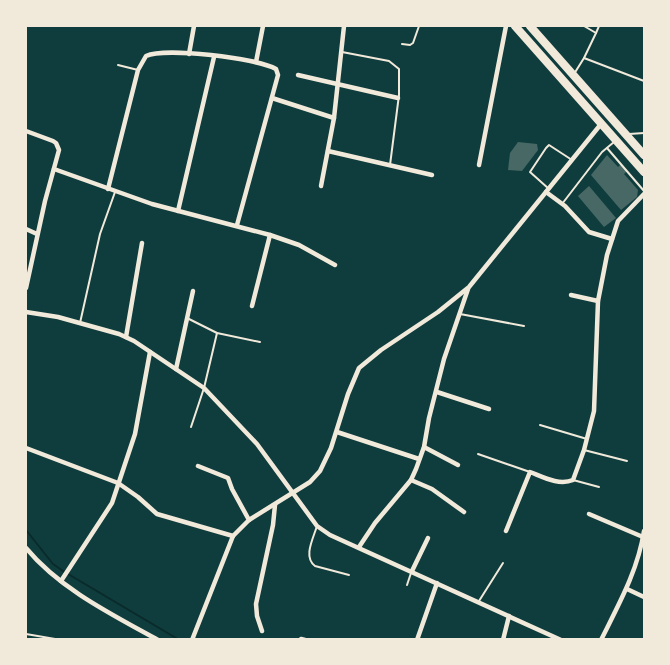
<svg xmlns="http://www.w3.org/2000/svg" width="670" height="665" font-family="Raleway,sans-serif">
  <rect width="100%" height="100%" fill="#0f3d3e"/>
  <g fill="none" stroke-linecap="round" stroke-linejoin="round">
    <polyline stroke="#0a2a2b" stroke-width="2" points="26,530 53,564 63,571 176,638"/>
  </g>
  <g fill="#486865">
    <polygon points="518,142 537,144 538,150 522,171 508,170 510,153"/>
    <polygon points="607,155 618,167 621,164 627,171 624,174 638,190 637,197 621,210 591,175"/>
    <polygon points="589,186 616,218 604,227 578,196"/>
  </g>
  <g fill="none" stroke-linecap="round" stroke-linejoin="round">
    <g stroke="#f1e9da" stroke-width="2">
      <polyline points="596,33 599,26"/>
      <polyline points="402,44 410,45 413,43 419,26"/>
      <polyline points="342,52 389,61 399,69 399,95 390,165"/>
      <polyline points="584,58 644,81"/>
      <polyline points="118,65 138,70"/>
      <polyline points="574,74 584,58 596,33 584,26"/>
      <polyline points="629,134 644,133"/>
      <polyline points="607,148 644,191"/>
      <polyline points="549,189 530,172 546,148 549,145 572,160"/>
      <polyline points="562,204 602,152 614,142"/>
      <polyline points="460,314 524,326"/>
      <polyline points="187,318 217,333 260,342"/>
      <polyline points="80,323 100,234 115,192"/>
      <polyline points="540,425 587,439"/>
      <polyline points="191,427 204,388 217,333"/>
      <polyline points="584,450 627,461"/>
      <polyline points="478,454 530,472"/>
      <polyline points="573,480 599,487"/>
      <path d="M317,526C313,539 303,557 315,566L349,575"/>
      <polyline points="407,585 411,573"/>
      <polyline points="479,601 503,563"/>
      <polyline points="26,634 61,640"/>
    </g>
    <g stroke="#f1e9da" stroke-width="4.5">
      <polyline points="189,54 194,26"/>
      <polyline points="256,62 263,26"/>
      <polyline points="298,75 398,98"/>
      <polyline points="272,98 334,118"/>
      <polyline points="26,131 53,141 56,143 59,150 45,201 26,288"/>
      <polyline points="328,151 432,175"/>
      <polyline points="479,165 506,26"/>
      <polyline points="54,169 152,204 270,235 299,245 335,265"/>
      <polyline points="321,186 334,118 344,26"/>
      <path d="M108,189L138,70L146,56C165,47 257,58 276,69L278,75L237,225"/>
      <polyline points="546,192 565,206 589,232 612,239"/>
      <polyline points="178,211 214,57"/>
      <polyline points="26,229 37,234"/>
      <polyline points="571,295 598,301"/>
      <polyline points="252,306 270,235"/>
      <polyline points="26,312 58,317 119,334 134,341 204,388 257,444 317,526 330,535 561,640"/>
      <polyline points="126,337 142,243"/>
      <polyline points="176,369 193,291"/>
      <polyline points="437,392 489,409"/>
      <polyline points="337,432 419,459"/>
      <polyline points="424,447 458,465"/>
      <polyline points="26,448 118,483 138,497 157,514 233,536"/>
      <polyline points="198,466 228,478 232,489 249,520"/>
      <polyline points="411,480 432,489 464,512"/>
      <polyline points="589,514 643,537"/>
      <path d="M506,531L530,472C543,477 559,486 573,480L584,450L594,411L598,301L607,255L618,221L644,194"/>
      <polyline points="359,547 375,523 411,480 416,469 424,447 429,418 444,359 468,289"/>
      <path d="M26,548C60,589 111,614 158,640"/>
      <polyline points="412,571 428,538"/>
      <polyline points="61,581 112,503 135,434 150,352"/>
      <polyline points="627,589 644,597"/>
      <polyline points="262,631 257,616 256,604 273,525 275,505"/>
      <polyline points="301,639 305,640"/>
      <polyline points="192,640 233,536 249,520 310,482 320,471 331,448 348,394 359,368 381,350 438,312 469,287 601,124"/>
      <polyline points="417,640 437,583"/>
      <polyline points="503,640 509,616"/>
      <path d="M601,640C619,604 638,570 644,531"/>
    </g>
    <g stroke="#f1e9da" stroke-width="8">
      <polyline points="515,26 644,172"/>
      <polyline points="530,26 644,155"/>
    </g>
  </g>
  <rect width="670" height="665" fill="none" stroke="#f1e9da" stroke-width="54"/>
</svg>
